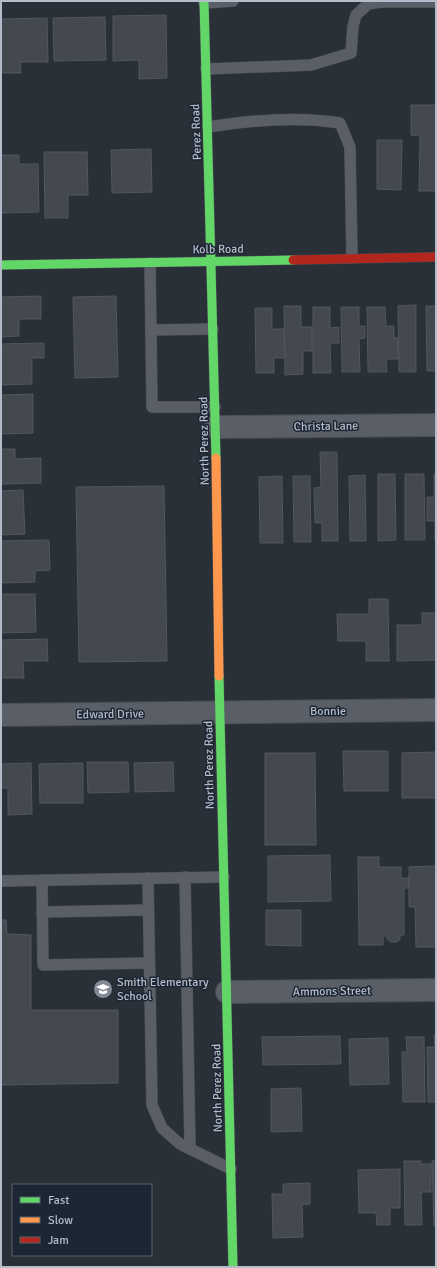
<svg xmlns="http://www.w3.org/2000/svg" width="437" height="1268" font-family="Signika,sans-serif">
  <rect width="100%" height="100%" fill="#2a3038"/>
  <g fill="#444950" stroke="#52575f">
    <polygon points="166,15 167,78 139,79 139,60 113,61 113,16"/>
    <polygon points="105,17 106,60 54,61 53,18"/>
    <polygon points="47,18 48,62 20,62 21,73 1,73 1,19"/>
    <polygon points="411,105 436,105 436,191 419,191 420,136 411,135"/>
    <polygon points="377,140 402,140 401,190 377,189"/>
    <polygon points="151,149 152,192 112,193 111,150"/>
    <polygon points="44,152 87,152 88,195 68,195 68,218 45,218"/>
    <polygon points="1,155 19,155 19,164 38,164 39,212 1,213"/>
    <polygon points="41,296 41,319 19,319 19,336 1,337 1,297"/>
    <polygon points="116,296 118,377 75,378 73,297"/>
    <polygon points="416,305 416,372 399,372 398,306"/>
    <polygon points="284,306 301,306 301,327 312,327 312,351 303,351 303,374 285,375"/>
    <polygon points="426,306 436,306 436,371 427,371"/>
    <polygon points="313,307 330,307 330,328 339,327 339,343 330,343 331,373 313,373"/>
    <polygon points="341,307 359,307 359,326 365,326 365,338 359,339 360,372 342,372"/>
    <polygon points="367,307 385,307 386,326 394,326 394,338 398,338 398,359 386,359 387,372 368,372"/>
    <polygon points="255,308 272,308 272,329 284,329 285,358 274,358 274,373 256,373"/>
    <polygon points="44,343 44,358 32,358 32,384 1,385 1,344"/>
    <polygon points="33,394 33,433 1,434 1,395"/>
    <polygon points="1,449 15,449 15,459 41,458 41,483 1,484"/>
    <polygon points="320,452 337,452 338,541 322,541 322,523 315,523 314,488 321,487"/>
    <polygon points="378,474 395,474 396,540 378,541"/>
    <polygon points="405,474 424,474 425,540 405,540"/>
    <polygon points="434,474 436,474 436,540 435,540 435,521 427,521 427,497 434,497"/>
    <polygon points="365,475 366,541 350,541 349,476"/>
    <polygon points="282,476 283,543 260,543 259,477"/>
    <polygon points="293,476 310,476 311,542 294,542"/>
    <polygon points="164,486 167,661 79,662 76,487"/>
    <polygon points="23,490 25,534 1,535 1,491"/>
    <polygon points="49,540 50,570 35,571 35,582 1,583 1,541"/>
    <polygon points="1,594 35,594 36,632 1,633"/>
    <polygon points="369,599 388,599 389,661 366,661 366,641 338,641 337,614 369,614"/>
    <polygon points="422,613 436,613 436,660 397,661 397,625 422,625"/>
    <polygon points="47,639 48,661 23,661 24,678 1,678 1,640"/>
    <polygon points="343,751 388,751 388,791 344,791"/>
    <polygon points="436,752 436,798 402,798 402,753"/>
    <polygon points="265,753 315,753 316,845 265,845"/>
    <polygon points="87,762 128,762 129,792 88,793"/>
    <polygon points="173,762 174,791 135,792 134,763"/>
    <polygon points="31,763 32,814 8,815 8,788 1,788 1,764"/>
    <polygon points="83,763 83,803 40,803 39,764"/>
    <polygon points="330,855 331,901 268,902 268,856"/>
    <polygon points="358,857 379,857 379,867 401,867 401,878 409,878 409,888 404,888 404,935 400,935 400,939 397,942 391,942 387,939 387,936 383,936 383,945 359,945"/>
    <polygon points="436,866 436,947 416,947 415,907 409,907 409,867"/>
    <polygon points="266,910 301,910 301,946 266,945"/>
    <polygon points="1,920 6,920 7,934 31,935 31,1010 118,1010 118,1083 1,1085"/>
    <polygon points="434,1035 436,1035 436,1102 428,1102 427,1047 435,1047"/>
    <polygon points="340,1036 341,1064 263,1065 262,1037"/>
    <polygon points="406,1037 424,1037 425,1102 403,1102 402,1052 407,1052"/>
    <polygon points="388,1038 389,1084 350,1085 349,1039"/>
    <polygon points="301,1088 302,1131 271,1132 271,1089"/>
    <polygon points="404,1161 421,1161 421,1164 431,1164 431,1192 421,1192 422,1225 405,1225"/>
    <polygon points="432,1161 436,1161 436,1226 434,1226"/>
    <polygon points="400,1169 400,1208 390,1208 390,1225 377,1225 376,1213 359,1213 358,1170"/>
    <polygon points="310,1183 310,1204 302,1205 303,1237 273,1238 272,1194 283,1194 283,1184"/>
  </g>
  <g fill="none" stroke-linecap="round" stroke-linejoin="round">
    <defs>
      <g id="lane">
        <polyline points="204,3 233,1"/>
        <polyline points="206,69 311,65 351,53 353,26 356,15 368,4 381,2 436,2"/>
        <path d="M208,127C251,120 297,116 340,123L350,147L352,258"/>
        <polyline points="150,263 152,407 215,407"/>
        <polyline points="151,330 213,329"/>
        <polyline points="185,877 190,1149"/>
        <polyline points="148,878 152,1105 162,1128 180,1144 231,1169"/>
        <polyline points="42,880 43,965 149,963"/>
        <polyline points="1,881 224,877"/>
        <polyline points="42,912 148,910"/>
      </g>
      <g id="street">
        <polyline points="216,427 436,425"/>
        <polyline points="1,715 436,710"/>
        <polyline points="227,992 436,990"/>
      </g>
      <g id="fast">
        <polyline points="204,1 216,458"/>
        <polyline points="1,265 293,260"/>
        <polyline points="219,676 233,1267"/>
      </g>
      <polyline id="slow" points="216,458 219,676"/>
      <polyline id="jam" points="293,260 436,257"/>
    </defs>
    <use href="#lane" stroke="#484c53" stroke-width="12"/>
    <use href="#street" stroke="#484c53" stroke-width="24"/>
    <use href="#fast" stroke="#484c53" stroke-width="10"/>
    <use href="#slow" stroke="#484c53" stroke-width="10"/>
    <use href="#jam" stroke="#484c53" stroke-width="10"/>
    <use href="#lane" stroke="#5a5e66" stroke-width="11"/>
    <use href="#street" stroke="#5a5e66" stroke-width="22"/>
    <use href="#fast" stroke="#63d668" stroke-width="9"/>
    <use href="#slow" stroke="#ff974d" stroke-width="9"/>
    <use href="#jam" stroke="#b3261e" stroke-width="9"/>
  </g>
  <defs>
    <symbol id="school-disc" viewBox="-11 -11 22 22"><circle r="9.5" fill="#848b96" stroke="#1d2633"/><path d="M0-5L7-2L0 1L-7-2ZM-4 1L0 2.5L4 1V4Q0 6-4 4Z" fill="#fff"/></symbol>
  </defs>
  <g fill-rule="evenodd">
    <use href="#school-disc" x="92" y="978" width="22" height="22"/>
  </g>
  <g text-anchor="middle" stroke-width="3" stroke-linejoin="round" paint-order="stroke">
    <g font-size="12" fill="#b4bcc9" stroke="#1d2633">
      <text transform="translate(196 132) rotate(-92)" y="4">Perez Road</text>
      <text transform="translate(218 249) rotate(-1)" y="4">Kolb Road</text>
      <text transform="translate(326 426) rotate(-1)" y="4">Christa Lane</text>
      <text transform="translate(204 441) rotate(-91)" y="4">North Perez Road</text>
      <text x="328" y="715">Bonnie</text>
      <text transform="translate(110 714) rotate(-1)" y="4">Edward Drive</text>
      <text transform="translate(209 765) rotate(-91)" y="4">North Perez Road</text>
      <text transform="translate(332 991) rotate(-1)" y="4">Ammons Street</text>
      <text transform="translate(217 1088) rotate(-91)" y="4">North Perez Road</text>
    </g>
    <g font-size="12" fill="#b4bcc9" stroke="#1d2633" text-anchor="start">
      <text x="117" y="986">Smith Elementary<tspan x="117" dy="14">School</tspan></text>
    </g>
  </g>
  <rect width="437" height="1268" fill="none" stroke="#b4bcc9" stroke-width="4"/>
  <rect x="12" y="1184" width="140" height="72" fill="#1d2633" stroke="#59626f"/>
  <rect x="20" y="1197" width="20" height="6" fill="#63d668" stroke="#59626f"/>
  <text x="48" y="1204" font-size="12" fill="#b4bcc9">Fast</text>
  <rect x="20" y="1217" width="20" height="6" fill="#ff974d" stroke="#59626f"/>
  <text x="48" y="1224" font-size="12" fill="#b4bcc9">Slow</text>
  <rect x="20" y="1237" width="20" height="6" fill="#b3261e" stroke="#59626f"/>
  <text x="48" y="1244" font-size="12" fill="#b4bcc9">Jam</text>
</svg>
